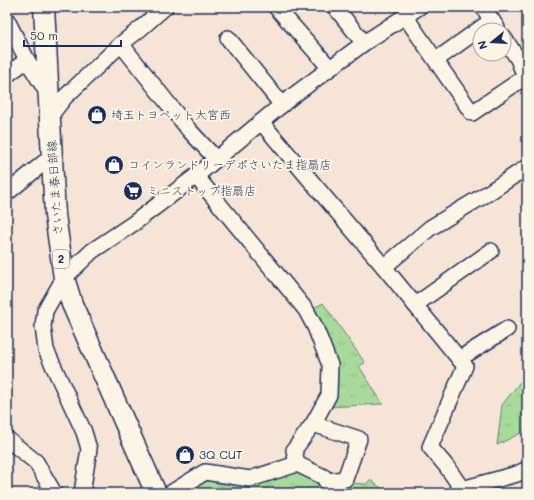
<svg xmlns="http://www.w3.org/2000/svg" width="534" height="500" font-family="Mali,'Klee One',sans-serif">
  <defs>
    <pattern id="park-tufts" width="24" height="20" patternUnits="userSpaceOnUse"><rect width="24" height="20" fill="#a8da9b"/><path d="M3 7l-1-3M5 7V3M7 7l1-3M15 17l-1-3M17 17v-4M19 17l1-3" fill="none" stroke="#90bb88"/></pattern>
  </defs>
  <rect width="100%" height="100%" fill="#f6e5d6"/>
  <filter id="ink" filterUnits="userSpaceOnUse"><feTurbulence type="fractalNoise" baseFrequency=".025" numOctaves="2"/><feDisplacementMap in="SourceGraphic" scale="8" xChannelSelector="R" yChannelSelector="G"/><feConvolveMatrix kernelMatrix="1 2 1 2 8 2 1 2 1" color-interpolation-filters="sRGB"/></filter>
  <g filter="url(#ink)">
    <g fill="url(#park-tufts)" stroke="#62847c">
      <polygon points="323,303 365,363 359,366 383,404 329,407 334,369 314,308"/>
      <polygon points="527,379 527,430 497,445 502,405 520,382"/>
      <polygon points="294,472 318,482 331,493 223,493 217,492 216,493 184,493 202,479"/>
      <polygon points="370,480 381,488 394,493 342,493 338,491 336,482 366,484"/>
    </g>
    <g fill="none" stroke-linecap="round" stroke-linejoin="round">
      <defs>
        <g id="minor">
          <polyline points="276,7 330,68"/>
          <polyline points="335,7 364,43"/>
          <polyline points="483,7 497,28"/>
          <polyline points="405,16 472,113 525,77"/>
          <polyline points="7,20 27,60 48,94"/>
          <polyline points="228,38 282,105"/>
          <polyline points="504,38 518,59 527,82"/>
          <polyline points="121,44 189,130 216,159"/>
          <polyline points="436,60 492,20"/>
          <polyline points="7,75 27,60"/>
          <polyline points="50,116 65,97 121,44 140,29 165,7"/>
          <polyline points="261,122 384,267 465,366 430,447 447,467 462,489 462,493"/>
          <polyline points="196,176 306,310 315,327 330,365 329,395 313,424 294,450 297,464"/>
          <polyline points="7,193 52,156"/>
          <polyline points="384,267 430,228 488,193 527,167"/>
          <polyline points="415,305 491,251"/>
          <polyline points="459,359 507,329"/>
          <polyline points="313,424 359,439 345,479 326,481"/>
          <polyline points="7,439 36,462 54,493"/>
          <polyline points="462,489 517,474 527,469"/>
          <polyline points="82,493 89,449 84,432 46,350 43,326 45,311 64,278 92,251 134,223 196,176 290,98 364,43 419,7"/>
          <polyline points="171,493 205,472 250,479 297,464 324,477 333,493"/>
        </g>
        <polyline id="major" points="44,7 55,215 64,278 72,304 156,493"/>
      </defs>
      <use href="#minor" stroke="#1b2f5e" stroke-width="18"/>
      <use href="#major" stroke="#1b2f5e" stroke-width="23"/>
      <use href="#minor" stroke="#fcf5e5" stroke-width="15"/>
      <use href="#major" stroke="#fcf5e5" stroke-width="20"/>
    </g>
  </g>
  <defs>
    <symbol id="shop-disc" viewBox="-11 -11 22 22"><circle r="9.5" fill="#1b2f5e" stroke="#fcf5e5"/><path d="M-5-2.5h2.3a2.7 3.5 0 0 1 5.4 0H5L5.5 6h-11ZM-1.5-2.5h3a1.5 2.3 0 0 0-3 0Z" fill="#fff"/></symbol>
    <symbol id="supermarket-disc" viewBox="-11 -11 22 22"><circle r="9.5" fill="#1b2f5e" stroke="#fcf5e5"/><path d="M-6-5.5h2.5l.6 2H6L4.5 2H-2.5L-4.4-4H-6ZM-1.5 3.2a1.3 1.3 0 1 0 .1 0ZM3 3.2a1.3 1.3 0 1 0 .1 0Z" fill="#fff"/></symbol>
  </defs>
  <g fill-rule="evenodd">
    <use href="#shop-disc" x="86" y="104" width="22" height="22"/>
    <use href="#shop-disc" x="103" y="154" width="22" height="22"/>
    <use href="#supermarket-disc" x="122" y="180" width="22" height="22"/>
    <use href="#shop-disc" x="174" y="444" width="22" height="22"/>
  </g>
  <g text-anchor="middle" stroke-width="4" stroke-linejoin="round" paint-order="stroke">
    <rect fill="#fcf5e5" stroke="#5e6a86" stroke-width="1" x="53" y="250" width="16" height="18" rx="3"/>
    <g font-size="11" font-weight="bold" fill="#1b2f5e">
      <text x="61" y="263">2</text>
    </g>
    <g font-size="12" fill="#1b2f5e" stroke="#fcf5e5" text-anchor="start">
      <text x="111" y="119">埼玉トヨペット大宮西</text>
      <text x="128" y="169">コインランドリーデポさいたま指扇店</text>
      <text x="147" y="195">ミニストップ指扇店</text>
      <text x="199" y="459">3Q CUT</text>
    </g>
    <g font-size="12" fill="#1b2f5e" stroke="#fcf5e5">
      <text transform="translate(55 188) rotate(-94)" y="4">さいたま春日部線</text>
    </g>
  </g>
  <rect width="534" height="500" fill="none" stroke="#fcf5e5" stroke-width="24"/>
  <rect x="12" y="12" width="510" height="476" fill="none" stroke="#1b2f5e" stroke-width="1.5" filter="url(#ink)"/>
  <g transform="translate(492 42) rotate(252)"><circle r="19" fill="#fcf5e5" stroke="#a2a6af"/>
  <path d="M0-3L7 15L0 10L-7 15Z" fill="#1b2f5e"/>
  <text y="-6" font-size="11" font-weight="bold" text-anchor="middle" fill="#1b2f5e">N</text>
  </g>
  <path d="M24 40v6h97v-6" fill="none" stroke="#1b2f5e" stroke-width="2"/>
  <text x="30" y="40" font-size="12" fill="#1b2f5e" stroke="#fcf5e5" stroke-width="3" paint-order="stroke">50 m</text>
</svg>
